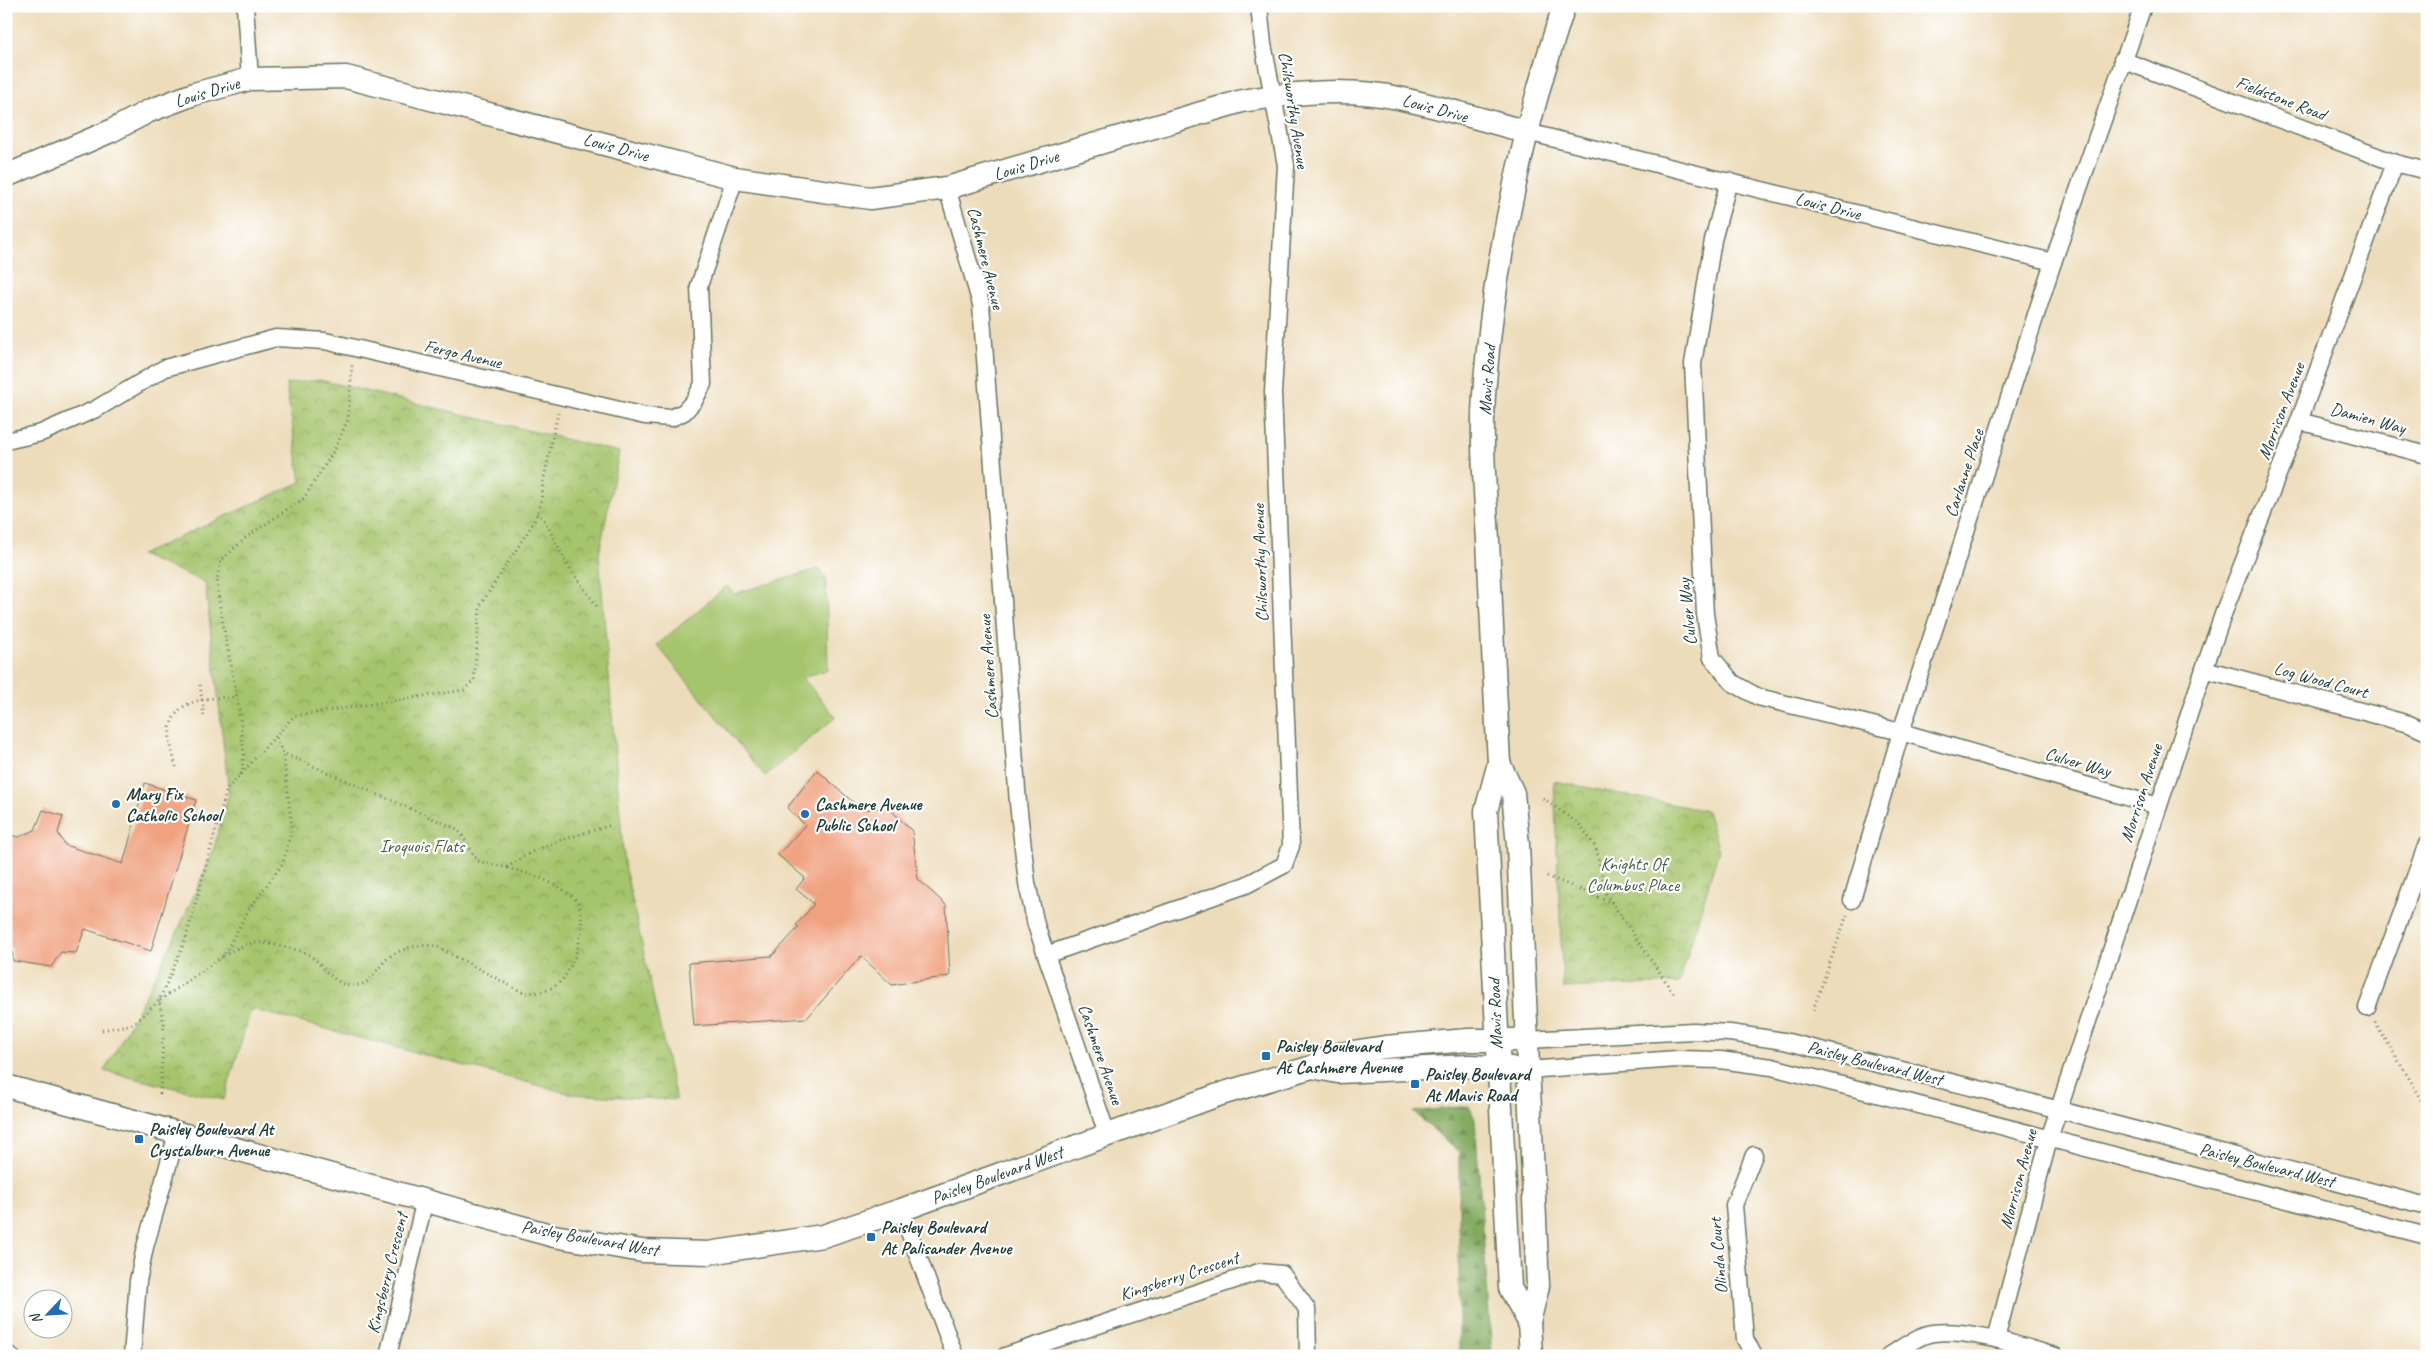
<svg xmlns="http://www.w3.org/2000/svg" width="2433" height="1362" font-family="Caveat,sans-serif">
  <defs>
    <pattern id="forest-firs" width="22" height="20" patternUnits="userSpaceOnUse" patternTransform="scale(1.25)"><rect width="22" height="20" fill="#84aa60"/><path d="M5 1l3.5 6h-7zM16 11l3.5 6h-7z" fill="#6b8c50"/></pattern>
    <pattern id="park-crowns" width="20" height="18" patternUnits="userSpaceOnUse" patternTransform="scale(1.25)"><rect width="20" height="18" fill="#a6c46c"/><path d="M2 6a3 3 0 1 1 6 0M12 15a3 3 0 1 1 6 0" fill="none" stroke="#87a05a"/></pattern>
  </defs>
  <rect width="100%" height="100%" fill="#fff"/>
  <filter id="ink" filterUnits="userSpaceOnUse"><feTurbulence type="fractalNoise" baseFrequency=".02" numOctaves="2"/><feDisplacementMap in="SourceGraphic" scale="10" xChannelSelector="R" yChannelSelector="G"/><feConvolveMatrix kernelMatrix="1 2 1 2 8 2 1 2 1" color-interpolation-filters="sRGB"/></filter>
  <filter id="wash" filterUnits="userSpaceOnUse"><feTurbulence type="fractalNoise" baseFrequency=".0096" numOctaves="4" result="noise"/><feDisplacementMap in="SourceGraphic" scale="20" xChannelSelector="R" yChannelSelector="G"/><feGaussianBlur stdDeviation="1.12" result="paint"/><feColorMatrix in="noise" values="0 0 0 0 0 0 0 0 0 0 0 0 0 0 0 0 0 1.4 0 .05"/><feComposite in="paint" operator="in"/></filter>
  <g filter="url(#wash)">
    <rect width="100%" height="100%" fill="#eddcba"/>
    <polygon fill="#a6c46c" stroke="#628050" points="818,569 826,577 828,670 802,677 836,717 765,776 657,645 727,586 734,594"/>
    <polygon fill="url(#forest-firs)" stroke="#52744a" points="1469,1106 1475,1119 1492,1356 1459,1356 1459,1152 1413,1112"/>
    <g fill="url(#park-crowns)" stroke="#628050">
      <path d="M320,380L619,452L599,554L624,863L676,1100L571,1094L251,1009L224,1100L104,1071C143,1003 179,932 210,859C218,838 221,815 229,794L205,582L140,555L301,482L286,384Z"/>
      <polygon points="1554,781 1707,811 1719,850 1679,983 1563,988"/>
    </g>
    <g id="blocks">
      <g fill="#f0a17f">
        <polygon points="817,770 862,810 888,807 912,831 918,879 946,905 950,976 892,985 861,956 807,1018 694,1026 689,963 772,956 799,927 796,925 814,904 796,889 805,878 778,855 805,825 787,808"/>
        <polygon points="145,783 196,800 151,951 85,929 76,953 61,952 51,967 13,961 12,948 6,946 6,834 19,837 35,830 43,810 63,816 58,833 65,845 123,864"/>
      </g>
    </g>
  </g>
  <g filter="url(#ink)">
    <use href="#blocks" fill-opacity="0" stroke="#677563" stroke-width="1"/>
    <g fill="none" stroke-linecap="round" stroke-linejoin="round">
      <defs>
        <g id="street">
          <polyline points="245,6 250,79"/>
          <polyline points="2122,60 2395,163 2427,171"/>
          <polyline points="1527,132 2053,262"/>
          <polyline points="1729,181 1713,240 1693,364 1705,614 1712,658 1733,683 1758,697 1901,732 2158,806"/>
          <polyline points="947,188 981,304 1018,803 1027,883 1036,925 1107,1134"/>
          <polyline points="2299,421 2427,455"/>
          <polyline points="6,441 41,433 96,409 165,368 276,338 325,341 645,416 671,418 684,412 694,401 703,384 699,286 735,178"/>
          <polyline points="2204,669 2409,724 2427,732"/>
          <polyline points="1852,900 1901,732 2053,262 2143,6"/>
          <polyline points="1046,955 1246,885 1284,865 1291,846 1273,393 1286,165 1263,44 1259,6"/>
          <polyline points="2367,1008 2427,844"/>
          <polyline points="1527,1040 1693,1031 1730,1033 1784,1041 1987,1091 2427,1206"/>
          <polyline points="1527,1070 1677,1059 1720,1060 1772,1067 2427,1236"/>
          <polyline points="901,1210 955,1356"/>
          <polyline points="1996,1339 2049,1139 2204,669 2226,606 2299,421 2395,163"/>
          <polyline points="6,1354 11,1356"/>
          <polyline points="132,1356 138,1281 145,1247 177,1134"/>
          <polyline points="388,1356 425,1199"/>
          <polyline points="1005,1356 1259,1272 1282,1274 1307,1309 1308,1356"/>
          <polyline points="1754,1356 1745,1339 1734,1205 1754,1155"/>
          <path d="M1889,1356C1902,1348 1918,1335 1933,1333C1968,1328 2021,1346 2055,1356"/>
        </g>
        <g id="secondary">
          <path d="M6,176L111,131L149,111L194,94L250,79L346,77L735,178L870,198L947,188L1242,101C1292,93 1347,87 1398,98C1441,107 1484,120 1527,132"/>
          <polyline points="1499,763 1513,793 1518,845 1538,1286 1529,1322 1531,1356"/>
          <polyline points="1312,1067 1338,1072 1470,1066 1511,1068"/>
          <polyline points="6,1086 554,1236 642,1251 708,1253 823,1236 901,1210 1221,1094 1312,1067 1333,1055 1385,1047 1468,1040 1527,1040"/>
          <path d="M1529,1322L1510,1288L1486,811L1499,763C1495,689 1491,614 1488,540C1485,488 1480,435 1485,382C1495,255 1524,127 1564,6"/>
        </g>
      </defs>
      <use href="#street" stroke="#677563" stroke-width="19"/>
      <use href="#secondary" stroke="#677563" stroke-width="25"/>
      <g stroke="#677563" stroke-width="3" stroke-dasharray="1 4" stroke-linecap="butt">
        <polyline points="537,513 545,521 567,564 597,607"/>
        <polyline points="200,685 204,716"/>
        <path d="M176,767C173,754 167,736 171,724C180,696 214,698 236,697"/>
        <polyline points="241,775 244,755 239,709 219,602 217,578 221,560 248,536 304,498 335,449 348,419 352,365"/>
        <polyline points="1543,798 1581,826 1596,848 1606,894 1675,995"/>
        <path d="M507,868C536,844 576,836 612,825"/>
        <polyline points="1547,876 1612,903"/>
        <path d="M223,956C251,940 258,940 288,948C295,950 304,951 310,955C321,964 334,984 348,985C371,987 371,976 384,962C397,948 418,944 436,946L524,993C538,993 549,992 560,982C575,968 592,914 574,898C548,875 510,869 478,861C470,851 466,839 457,829L283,753"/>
        <polyline points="1813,1010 1847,915"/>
        <polyline points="2375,1022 2427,1108"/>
        <polyline points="102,1030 133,1024 159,1001 185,941 227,789 294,716 464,690 474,680 480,606 534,522 541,503 543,483 558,413"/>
        <polyline points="160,1094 164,1024 159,1001 223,956 250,908 283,863 292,828 283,753 276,737"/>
      </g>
      <use href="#street" stroke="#fff" stroke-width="16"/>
      <use href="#secondary" stroke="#fff" stroke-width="22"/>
    </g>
  </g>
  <g fill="#1f6fb2" stroke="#fff" stroke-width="2">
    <circle cx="116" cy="804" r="5"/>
    <circle cx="805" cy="814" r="5"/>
    <rect x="1261" y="1051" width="10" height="10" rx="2.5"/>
    <rect x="1410" y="1079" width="10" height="10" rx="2.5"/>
    <rect x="134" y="1134" width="10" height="10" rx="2.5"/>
    <rect x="866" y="1232" width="10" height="10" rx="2.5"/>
  </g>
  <g text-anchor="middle" stroke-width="4.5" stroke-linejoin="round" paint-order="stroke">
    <g font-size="18" fill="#1f3d34" stroke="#fff">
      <text transform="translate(207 92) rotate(-17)" y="6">Louis Drive</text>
      <text transform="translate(2281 98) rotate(21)" y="6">Fieldstone Road</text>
      <text transform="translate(1435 108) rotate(15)" y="6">Louis Drive</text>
      <text transform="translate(1294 110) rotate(81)" y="6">Chilsworthy Avenue</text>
      <text transform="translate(616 147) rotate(15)" y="6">Louis Drive</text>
      <text transform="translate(1026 165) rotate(-17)" y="6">Louis Drive</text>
      <text transform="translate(1828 206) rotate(14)" y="6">Louis Drive</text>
      <text transform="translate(986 258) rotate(76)" y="6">Cashmere Avenue</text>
      <text transform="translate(463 354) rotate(13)" y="6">Fergo Avenue</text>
      <text transform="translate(1487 380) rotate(-86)" y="6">Mavis Road</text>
      <text transform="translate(2281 411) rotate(-69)" y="6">Morrison Avenue</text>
      <text transform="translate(2368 418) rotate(15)" y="6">Damien Way</text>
      <text transform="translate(1964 473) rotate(-72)" y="6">Carlanne Place</text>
      <text transform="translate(1260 563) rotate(-92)" y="6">Chilsworthy Avenue</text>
      <text transform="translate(1687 612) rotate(-96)" y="6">Culver Way</text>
      <text transform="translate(988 667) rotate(-94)" y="6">Cashmere Avenue</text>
      <text transform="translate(2321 680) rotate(15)" y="6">Log Wood Court</text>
      <text transform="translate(2078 762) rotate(16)" y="6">Culver Way</text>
      <text transform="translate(2141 793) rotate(-72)" y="6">Morrison Avenue</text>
      <text transform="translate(1495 1014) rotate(-92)" y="6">Mavis Road</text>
      <text transform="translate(1101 1054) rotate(71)" y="6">Cashmere Avenue</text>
      <text transform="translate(1875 1063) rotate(14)" y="6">Paisley Boulevard West</text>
      <text transform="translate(2267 1165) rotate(14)" y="6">Paisley Boulevard West</text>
      <text transform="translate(997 1175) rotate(-20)" y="6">Paisley Boulevard West</text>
      <text transform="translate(2018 1179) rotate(-75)" y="6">Morrison Avenue</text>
      <text transform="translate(590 1238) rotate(10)" y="6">Paisley Boulevard West</text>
      <text transform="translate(1718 1256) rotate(-95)" y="6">Olinda Court</text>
      <text transform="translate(387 1273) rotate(-76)" y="6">Kingsberry Crescent</text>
      <text transform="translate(1179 1276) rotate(-18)" y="6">Kingsberry Crescent</text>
    </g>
    <g font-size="18" font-weight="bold" fill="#1f3d34" stroke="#fff" text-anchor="start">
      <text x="126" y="800">Mary Fix<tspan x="126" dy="21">Catholic School</tspan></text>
      <text x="815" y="810">Cashmere Avenue<tspan x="815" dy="21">Public School</tspan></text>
      <text x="1276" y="1052">Paisley Boulevard<tspan x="1276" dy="21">At Cashmere Avenue</tspan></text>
      <text x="1425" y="1080">Paisley Boulevard<tspan x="1425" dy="21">At Mavis Road</tspan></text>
      <text x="149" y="1135">Paisley Boulevard At<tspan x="149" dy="21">Crystalburn Avenue</tspan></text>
      <text x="881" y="1233">Paisley Boulevard<tspan x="881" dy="21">At Palisander Avenue</tspan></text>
    </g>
    <g font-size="18" fill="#415f42" stroke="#fff">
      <text x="422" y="852">Iroquois Flats</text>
      <text x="1633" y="870">Knights Of<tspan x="1633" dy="21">Columbus Place</tspan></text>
    </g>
  </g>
  <rect width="2433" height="1362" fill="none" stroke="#fff" stroke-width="25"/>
  <g transform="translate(48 1314) rotate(245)"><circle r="24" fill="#ffffff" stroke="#a5b1ae"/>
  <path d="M0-4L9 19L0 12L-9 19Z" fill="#1f6fb2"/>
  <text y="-8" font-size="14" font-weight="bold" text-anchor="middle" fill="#1f3d34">N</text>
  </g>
</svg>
